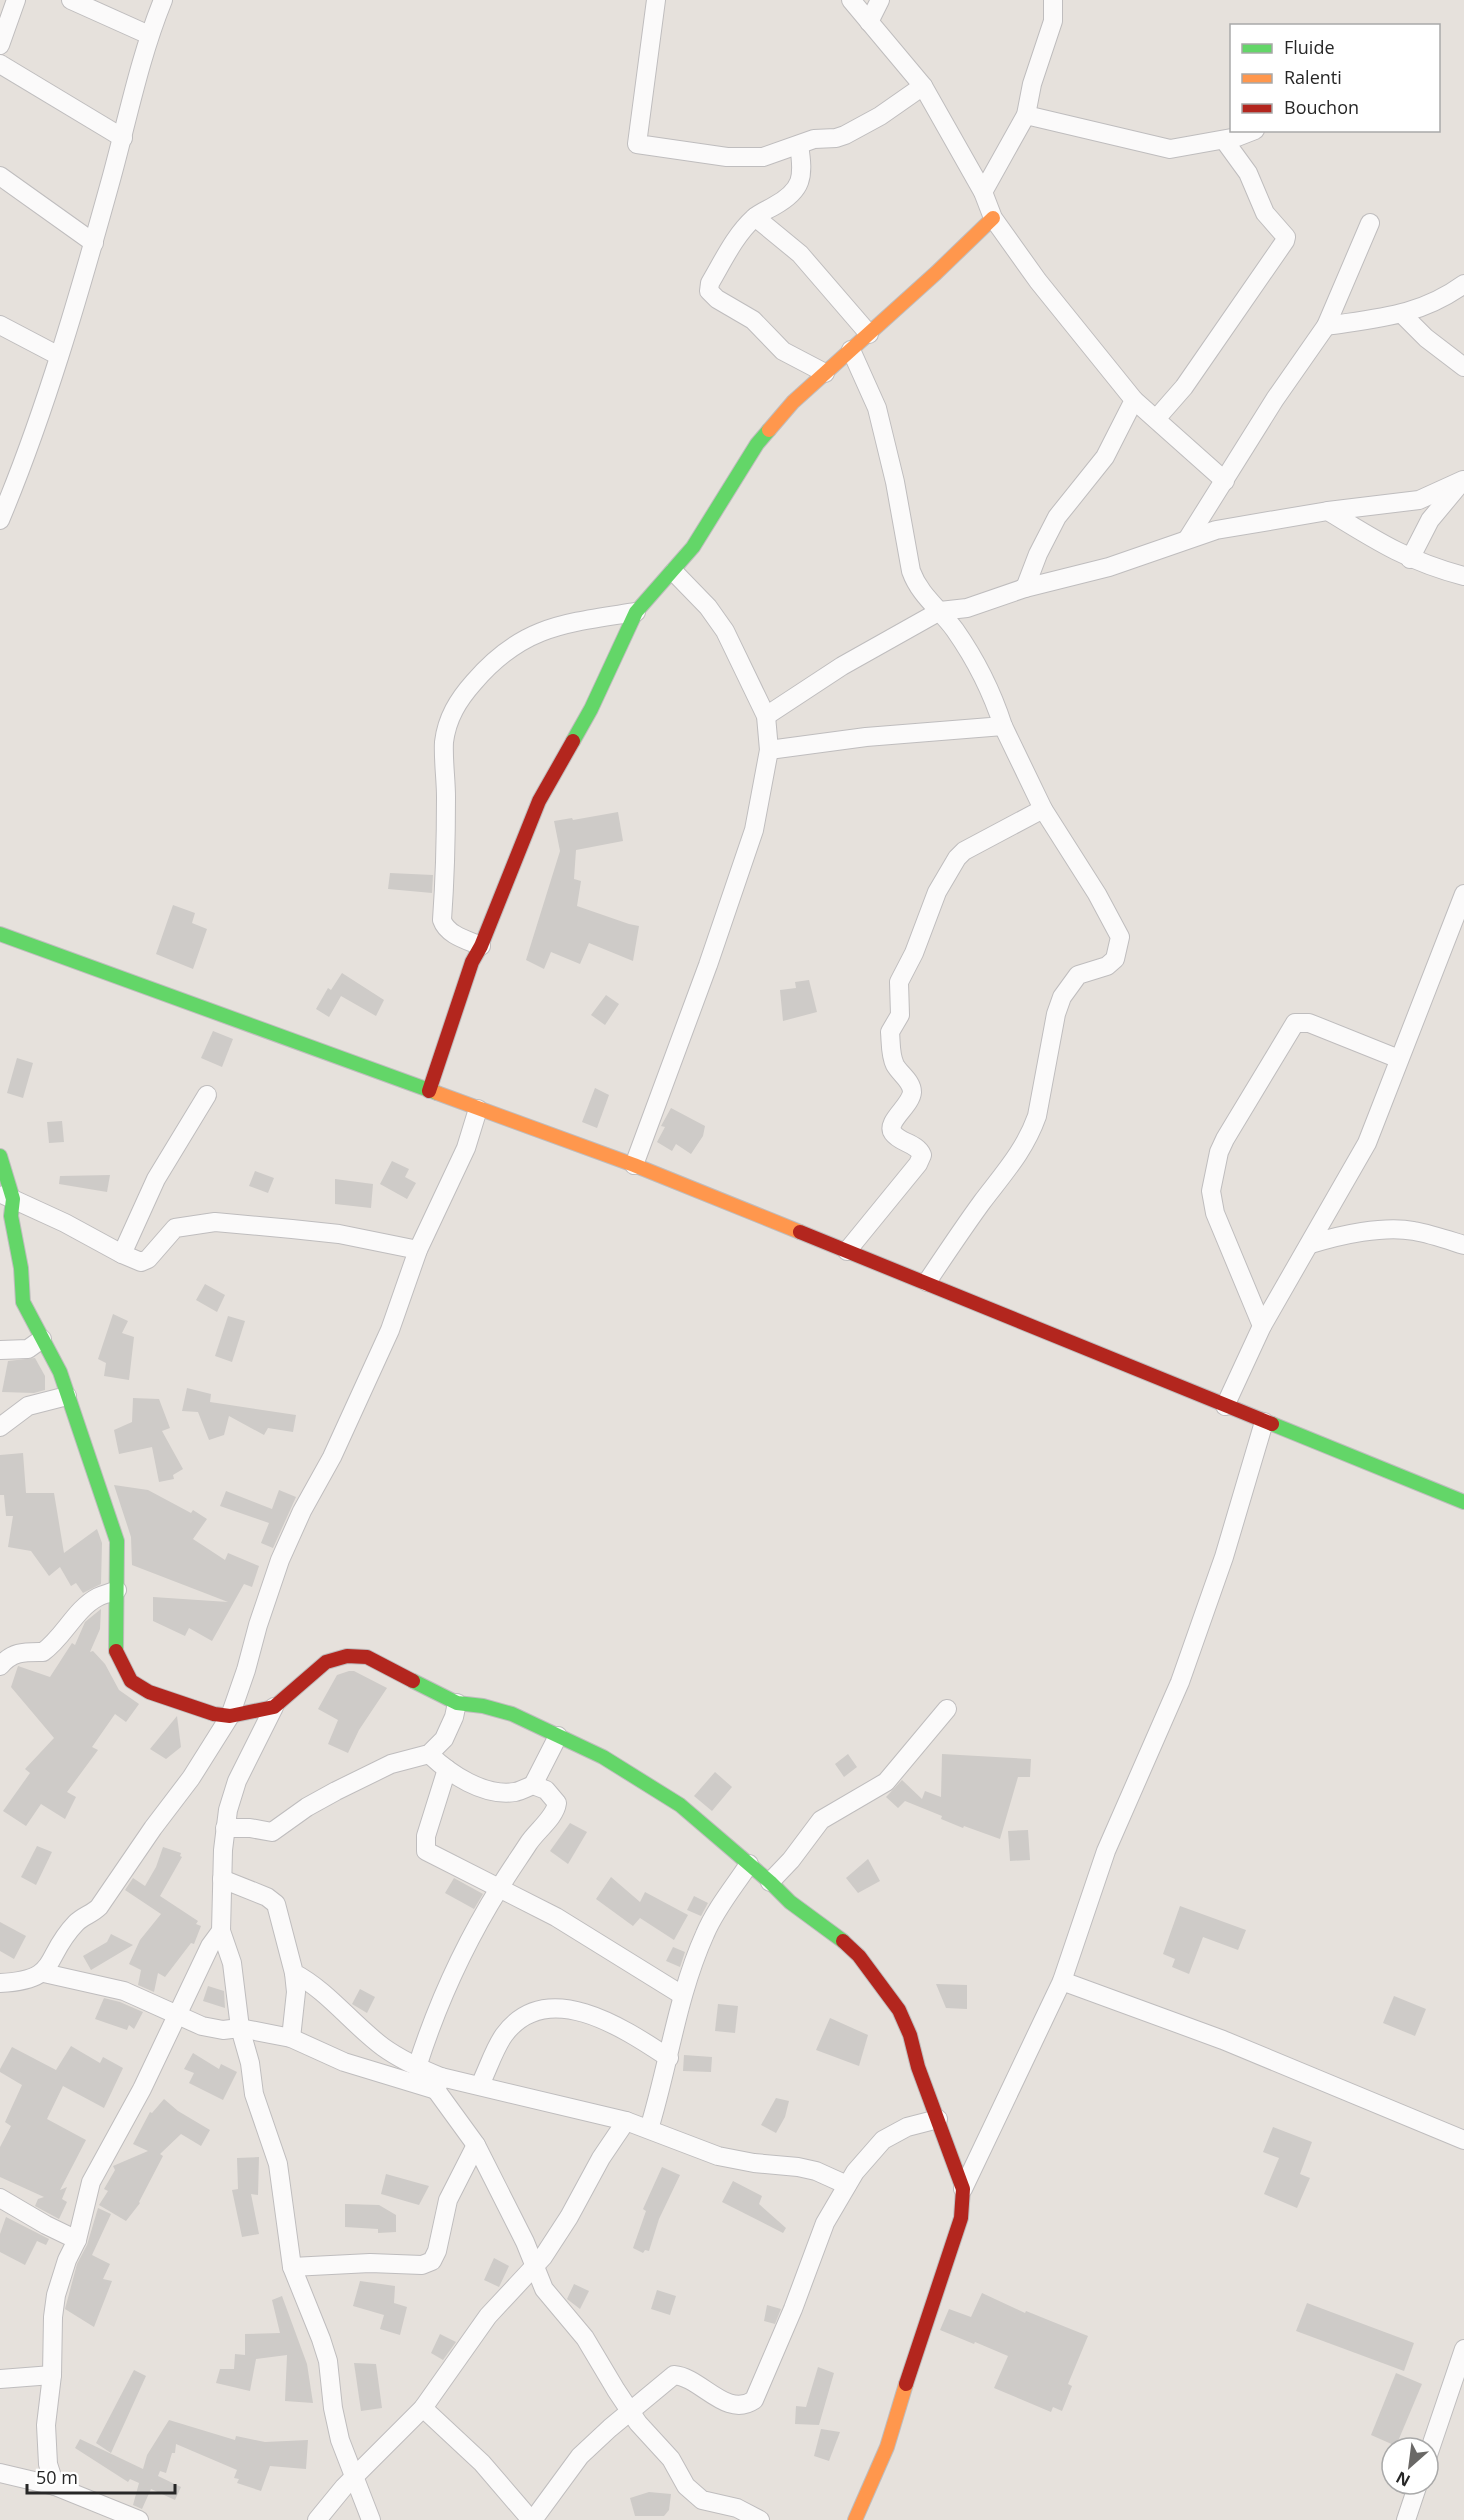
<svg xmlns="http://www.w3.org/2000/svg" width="1464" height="2520" font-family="'Open Sans',sans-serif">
  <rect width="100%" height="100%" fill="#e6e1dc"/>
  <g fill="#cecbc8">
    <polygon points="618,812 623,841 576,850 574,879 581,881 577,906 629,924 639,926 633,961 589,943 580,964 551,952 544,969 526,960 560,851 554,821 572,818 573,820"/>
    <polygon points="390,873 433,875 432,893 388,889"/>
    <polygon points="173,905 195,913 192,923 207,929 193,969 156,954"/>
    <polygon points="342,973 384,1000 376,1016 341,996 329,1017 316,1009 328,988 331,990"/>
    <polygon points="809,980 817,1012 783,1021 780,990 796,988 795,982"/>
    <polygon points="606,995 619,1004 605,1025 591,1015"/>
    <polygon points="213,1031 233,1039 222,1067 201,1058"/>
    <polygon points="17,1058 33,1063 23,1098 7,1093"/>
    <polygon points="595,1088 609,1095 597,1128 582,1122"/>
    <polygon points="671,1108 705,1126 703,1136 691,1154 676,1144 672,1151 657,1142 665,1127 661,1126"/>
    <polygon points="62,1121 64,1142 49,1143 47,1122"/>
    <polygon points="392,1161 409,1169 405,1177 416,1183 407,1199 380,1184"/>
    <polygon points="255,1171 274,1178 268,1193 249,1186"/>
    <polygon points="110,1175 107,1192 59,1184 60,1176"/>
    <polygon points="335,1179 373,1184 371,1208 335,1204"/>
    <polygon points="205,1284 225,1295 217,1312 196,1300"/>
    <polygon points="113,1314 128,1321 122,1333 134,1337 129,1380 104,1376 106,1363 98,1359"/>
    <polygon points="228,1316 245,1321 232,1362 215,1356"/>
    <polygon points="35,1358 45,1376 45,1390 34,1393 2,1392 8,1361"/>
    <polygon points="187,1388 211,1394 210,1402 296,1415 293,1432 268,1428 264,1435 229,1416 224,1435 209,1440 198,1412 182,1411"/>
    <polygon points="133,1398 159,1399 170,1428 162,1431 183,1469 173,1475 174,1479 159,1482 152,1447 119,1454 114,1430 132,1422"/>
    <polygon points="23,1453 26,1493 54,1493 64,1553 97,1529 102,1543 101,1584 83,1593 76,1583 71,1586 60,1567 49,1576 31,1551 8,1547 13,1516 6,1516 4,1495 0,1495 0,1455"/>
    <polygon points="114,1485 148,1490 191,1513 193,1510 207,1519 193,1539 225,1560 228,1553 259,1566 252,1587 244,1584 212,1641 189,1628 185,1636 153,1621 153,1597 228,1602 132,1565 131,1537"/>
    <polygon points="279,1490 296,1497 273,1548 261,1543 269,1523 220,1506 226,1491 272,1509"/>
    <polygon points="101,1609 100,1629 90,1652 93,1651 105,1664 119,1690 139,1704 126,1722 115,1714 92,1747 98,1750 67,1792 76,1797 65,1819 41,1804 26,1826 3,1811 30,1773 25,1769 54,1738 11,1687 18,1666 50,1677 72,1643 75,1645 85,1622"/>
    <polygon points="349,1671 354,1671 387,1688 359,1730 348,1753 328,1744 338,1720 318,1709 337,1675"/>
    <polygon points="177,1716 181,1747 166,1759 150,1749"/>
    <polygon points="848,1754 857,1767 844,1777 835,1764"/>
    <polygon points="942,1754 1031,1759 1030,1777 1018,1777 1000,1839 964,1826 963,1828 941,1819 942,1816 905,1801 898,1808 886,1797 902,1780 922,1799 925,1791 941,1797"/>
    <polygon points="715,1772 732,1787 712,1811 694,1796"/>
    <polygon points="570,1823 587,1832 568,1864 550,1851"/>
    <polygon points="1028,1830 1030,1860 1010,1861 1008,1831"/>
    <polygon points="37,1846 52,1852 36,1885 21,1877"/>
    <polygon points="163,1847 181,1853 180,1856 182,1857 160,1896 198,1921 196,1924 201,1926 194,1944 191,1943 165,1977 158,1973 154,1992 138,1985 141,1970 129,1964 140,1940 161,1914 125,1890 133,1878 145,1886 156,1867"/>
    <polygon points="868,1859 880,1881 858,1893 846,1878"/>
    <polygon points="611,1877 640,1902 645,1892 688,1915 674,1940 640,1918 633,1926 596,1899"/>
    <polygon points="454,1878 483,1894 474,1909 445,1893"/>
    <polygon points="694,1896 708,1903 701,1916 687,1910"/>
    <polygon points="1180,1906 1246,1930 1238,1950 1203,1937 1189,1974 1172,1967 1175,1959 1163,1954"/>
    <polygon points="0,1922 26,1936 14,1959 0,1951"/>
    <polygon points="111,1934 133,1945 91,1970 83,1956 107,1942"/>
    <polygon points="673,1947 685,1952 680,1967 666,1961"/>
    <polygon points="936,1984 967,1985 967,2009 946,2008"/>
    <polygon points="208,1986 224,1991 225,2008 203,2001"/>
    <polygon points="360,1989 375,1997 367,2013 352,2004"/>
    <polygon points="1394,1996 1426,2009 1415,2036 1383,2023"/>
    <polygon points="104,1998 120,2002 143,2012 134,2029 129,2025 127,2030 95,2019"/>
    <polygon points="718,2004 738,2006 735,2033 715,2031"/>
    <polygon points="830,2018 868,2035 859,2066 816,2050"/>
    <polygon points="71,2046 100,2063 103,2057 123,2068 104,2108 63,2086 47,2119 86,2140 60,2190 67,2187 62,2199 67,2202 59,2219 35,2206 38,2199 44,2197 0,2177 0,2147 11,2126 5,2122 22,2085 0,2072 0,2069 12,2047 56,2070"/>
    <polygon points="193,2053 219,2069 221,2064 237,2072 223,2100 189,2083 194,2073 184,2069"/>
    <polygon points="684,2055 712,2057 711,2072 683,2071"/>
    <polygon points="776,2098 789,2101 785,2117 776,2133 761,2125"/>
    <polygon points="164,2099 178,2111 210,2130 201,2146 181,2134 160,2154 163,2156 139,2202 140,2203 126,2221 99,2205 108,2191 104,2189 115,2170 113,2166 148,2151 133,2144 150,2112 152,2113"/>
    <polygon points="1273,2127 1312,2142 1300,2174 1310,2178 1297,2208 1264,2194 1279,2158 1263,2152"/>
    <polygon points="259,2157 258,2195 251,2194 259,2234 242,2237 232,2190 238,2189 237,2158"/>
    <polygon points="662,2167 680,2175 659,2219 649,2251 645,2250 643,2253 633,2248 646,2211 643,2209"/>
    <polygon points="386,2174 429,2186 419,2205 381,2194"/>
    <polygon points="733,2181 762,2196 759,2204 786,2228 783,2233 722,2202"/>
    <polygon points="345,2204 379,2205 396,2215 396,2232 378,2233 378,2229 345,2227"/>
    <polygon points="98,2208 111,2214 92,2255 110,2264 103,2279 112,2281 94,2327 65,2309 77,2264 87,2245"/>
    <polygon points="6,2217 49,2239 46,2245 37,2241 25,2265 0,2252 0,2234"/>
    <polygon points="494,2258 509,2266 499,2287 484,2280"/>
    <polygon points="360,2281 395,2286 394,2303 407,2307 400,2335 380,2329 384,2315 353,2306"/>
    <polygon points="574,2284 589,2291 580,2309 567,2299"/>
    <polygon points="657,2290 676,2296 670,2315 651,2309"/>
    <polygon points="982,2293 1025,2313 1026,2311 1088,2336 1068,2384 1072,2386 1062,2411 1053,2407 1051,2412 994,2388 1008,2356 975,2342 974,2344 940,2330 949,2309 971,2317"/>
    <polygon points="282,2296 307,2364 313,2403 285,2401 287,2355 256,2359 250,2391 216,2383 220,2369 234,2369 235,2354 245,2355 245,2334 280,2333 272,2300"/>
    <polygon points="1307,2303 1414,2343 1404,2371 1296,2331"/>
    <polygon points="767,2305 781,2309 775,2324 764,2321"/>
    <polygon points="440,2334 456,2342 443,2360 431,2353"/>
    <polygon points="354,2363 376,2364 382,2408 361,2411"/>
    <polygon points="818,2367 834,2373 819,2425 795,2424 796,2406 806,2407"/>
    <polygon points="134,2370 146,2376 111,2453 96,2443"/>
    <polygon points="1396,2373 1422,2384 1396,2446 1371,2435"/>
    <polygon points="169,2420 235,2440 236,2436 265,2442 308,2440 306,2469 270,2466 261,2491 237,2483 239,2479 234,2478 237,2470 176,2444 175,2453 172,2453 166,2473 160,2471 158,2476 181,2487 175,2500 151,2489 142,2509 133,2505 139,2483 130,2479 128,2482 75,2448 80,2439 143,2469 147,2455"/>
    <polygon points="821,2429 840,2432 829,2461 814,2456"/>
    <polygon points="649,2492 671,2494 669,2510 664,2516 635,2516 630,2498"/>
  </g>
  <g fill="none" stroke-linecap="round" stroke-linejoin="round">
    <defs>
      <g id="street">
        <polyline points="71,0 149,35"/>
        <polyline points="656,0 637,144 727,157 763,157 814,139 836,138 845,135 880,116 923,86"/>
        <polyline points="851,0 923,86 983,192 993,218 1038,281 1134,400 1105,457 1057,517 1038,554 1025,588"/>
        <polyline points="869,22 880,0"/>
        <polyline points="0,45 16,0"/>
        <polyline points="0,64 123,138"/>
        <polyline points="1026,115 1170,149 1237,137 1255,130"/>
        <path d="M799,145C804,177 803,190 774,206C767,210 759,213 754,218C735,235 723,261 710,283L709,291L717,299L753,320L783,351L825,373"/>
        <polyline points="0,176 94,243"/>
        <polyline points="983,192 1026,115 1032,84 1053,21 1053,0"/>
        <polyline points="755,217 800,254 869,334"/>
        <polyline points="1403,315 1426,338 1464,367"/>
        <polyline points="0,325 59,356"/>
        <path d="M1326,326C1378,318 1420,316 1464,284"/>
        <polyline points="1134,400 1225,481"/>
        <polyline points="1156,419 1184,387 1285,241 1286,237 1265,213 1248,173 1224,140"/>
        <polyline points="1328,511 1419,500 1463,480"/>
        <path d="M0,520C45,413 79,295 110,183C127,122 139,59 163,0"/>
        <polyline points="1188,538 1275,399 1326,326 1370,223"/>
        <polyline points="1410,559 1430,520 1460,484"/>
        <path d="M766,716L842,666L940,611L967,608L1025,588L1109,567L1216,530L1328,511C1375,540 1409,562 1464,576"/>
        <path d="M769,750L866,737L1003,726C992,692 976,660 955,630C940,609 920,596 911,571L895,482L877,408L851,350"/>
        <path d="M481,946C467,940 447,935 442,920C445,879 446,838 446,797C446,779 443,760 444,742C447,718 458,700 474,682C523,625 566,623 636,612"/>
        <polyline points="634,1165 708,965 754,830 769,750 766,716 725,631 708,607 674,572"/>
        <polyline points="4,1195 65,1223 122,1254 141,1262 148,1259 175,1228 215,1222 292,1229 339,1234 418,1250"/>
        <path d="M1311,1244C1340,1235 1384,1225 1414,1231C1431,1234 1448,1240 1464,1245"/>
        <path d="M847,1251L918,1164L922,1155C917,1143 900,1143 893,1133C885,1122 911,1106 912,1092C912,1081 900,1074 895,1065C890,1055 891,1042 890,1032L900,1015L899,982L914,953L937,892L957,858L964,851L1043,809"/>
        <polyline points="122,1254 156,1179 207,1095"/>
        <path d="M927,1282C945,1255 963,1228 982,1202C1004,1173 1025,1150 1037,1116L1056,1014L1062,997L1078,975L1107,966L1115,959L1120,937L1097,894L1043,809L1003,726"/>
        <polyline points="1262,1326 1215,1213 1211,1191 1219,1152 1225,1139 1295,1023 1309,1023 1399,1059"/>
        <polyline points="0,1350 28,1349 42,1339"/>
        <polyline points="1225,1406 1262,1326 1367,1143 1464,894"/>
        <polyline points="0,1427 28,1406 67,1396"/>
        <path d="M0,1666C13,1651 25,1652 43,1652C64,1637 75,1609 98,1597C104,1594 111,1593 117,1590"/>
        <polyline points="447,1769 426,1836 426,1851 556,1917 682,1995"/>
        <polyline points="533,1785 558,1736"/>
        <polyline points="225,1828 250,1828 272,1832 307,1807 336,1791 391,1764 429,1754 444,1739 454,1717 457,1703"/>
        <path d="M222,1879L267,1897L276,1904L294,1973C328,1991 352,2024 383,2047C401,2060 421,2069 441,2077L626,2121L718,2156L754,2163L798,2167L816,2171L847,2185"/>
        <polyline points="770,1882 791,1860 821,1820 886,1782 947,1709"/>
        <polyline points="221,1931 232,1963 240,2028 250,2063 254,2094 278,2164 292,2267 321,2339 328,2361 333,2408 340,2440 371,2520"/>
        <polyline points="44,1973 124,1991 202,2026 223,2030 240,2028 291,2038 344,2062 436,2090"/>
        <polyline points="1062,1981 1223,2040 1464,2140"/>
        <path d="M0,1983C61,1980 42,1958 76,1923C83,1916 92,1914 99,1907L153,1828L191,1778L230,1716L246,1670L258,1625L280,1560L302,1511L332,1457L390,1330L418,1250L466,1148L478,1109"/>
        <polyline points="291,2038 296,1992 294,1973"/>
        <path d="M417,2067C437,2004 465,1943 500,1887C509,1872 519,1858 528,1844C536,1831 555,1818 557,1803L546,1790L533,1785C528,1787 521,1791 515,1792C484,1797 450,1774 429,1754"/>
        <polyline points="441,2077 436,2090 476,2145 525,2242 544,2289 585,2338 616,2390 638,2423 671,2459 686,2486 702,2500 737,2508 760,2520"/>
        <path d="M480,2085C488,2069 494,2049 504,2035C547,1976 625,2029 669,2058"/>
        <path d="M649,2129C669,2064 677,1996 705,1934C716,1908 734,1887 749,1864"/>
        <polyline points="963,2189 1062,1981 1106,1851 1180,1682 1224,1557 1264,1422"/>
        <polyline points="0,2198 46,2225 77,2240"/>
        <polyline points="292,2267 370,2263 422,2265 432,2261 437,2251 448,2200 476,2145"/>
        <polyline points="0,2379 52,2375"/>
        <polyline points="423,2408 482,2463 531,2520"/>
        <polyline points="1428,2455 1464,2349"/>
        <polyline points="0,2473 55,2486 139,2520"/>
        <polyline points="55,2486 48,2464 46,2425 52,2375 53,2317 56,2295 67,2260 77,2240 91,2182 142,2089 210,1946 221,1931 223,1850 228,1810 237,1781 274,1707"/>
        <polyline points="317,2520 344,2487 423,2408 488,2316 543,2257 569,2217 601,2158 626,2121"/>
        <path d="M533,2520L580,2456L610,2428L674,2375C701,2377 726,2419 754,2400L793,2309L825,2223L855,2172L883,2140L907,2127L938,2119"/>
        <polyline points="1406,2520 1418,2484"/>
      </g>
      <g id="fast">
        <polyline points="573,741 591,709 636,612 693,547 757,444 769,430"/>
        <polyline points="0,934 437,1093"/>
        <polyline points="0,1156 13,1199 11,1216 21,1268 23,1302 60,1372 117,1541 116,1651"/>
        <polyline points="1272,1424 1464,1502"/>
        <polyline points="413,1681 457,1703 483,1706 512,1714 603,1757 680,1805 770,1882 790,1902 843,1941"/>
      </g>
      <g id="slow">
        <polyline points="769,430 793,402 936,273 993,218"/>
        <polyline points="437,1093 634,1165 800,1232"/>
        <polyline points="855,2520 887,2447 906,2384"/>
      </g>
      <g id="jam">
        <polyline points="429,1091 472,962 481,946 539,801 573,741"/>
        <polyline points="800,1232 1272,1424"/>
        <polyline points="116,1651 131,1681 149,1692 214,1714 230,1716 274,1707 326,1662 347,1656 367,1657 413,1681"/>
        <polyline points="843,1941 859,1956 899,2010 910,2035 918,2067 963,2189 961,2218 906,2384"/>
      </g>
    </defs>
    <use href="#street" stroke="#bfbdbe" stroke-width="20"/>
    <use href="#fast" stroke="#bfbdbe" stroke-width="16"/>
    <use href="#slow" stroke="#bfbdbe" stroke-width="16"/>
    <use href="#jam" stroke="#bfbdbe" stroke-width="16"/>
    <use href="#street" stroke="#fbfafa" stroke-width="18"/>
    <use href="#fast" stroke="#63d668" stroke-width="14"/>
    <use href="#slow" stroke="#ff974d" stroke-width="14"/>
    <use href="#jam" stroke="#b3261e" stroke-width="14"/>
  </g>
  <rect x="1230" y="24" width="210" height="108" fill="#ffffff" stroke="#a9a9a9" stroke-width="1.5"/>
  <rect x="1242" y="44" width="30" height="9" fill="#63d668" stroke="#a9a9a9" stroke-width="1.5"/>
  <text x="1284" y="54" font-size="18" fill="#272727">Fluide</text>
  <rect x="1242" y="74" width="30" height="9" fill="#ff974d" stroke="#a9a9a9" stroke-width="1.5"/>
  <text x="1284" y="84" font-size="18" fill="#272727">Ralenti</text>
  <rect x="1242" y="104" width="30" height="9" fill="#b3261e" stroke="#a9a9a9" stroke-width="1.5"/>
  <text x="1284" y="114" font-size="18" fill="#272727">Bouchon</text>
  <g transform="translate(1410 2466) rotate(208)"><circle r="28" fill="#ffffff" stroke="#a9a9a9" stroke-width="1.5"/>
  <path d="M0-4.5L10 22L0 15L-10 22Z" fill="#6a6866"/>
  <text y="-9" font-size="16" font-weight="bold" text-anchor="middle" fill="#272727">N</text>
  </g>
  <path d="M27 2484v9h148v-9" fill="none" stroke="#272727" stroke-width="3"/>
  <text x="36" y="2484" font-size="18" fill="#272727" stroke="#ffffff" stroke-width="4.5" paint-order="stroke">50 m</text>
</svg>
